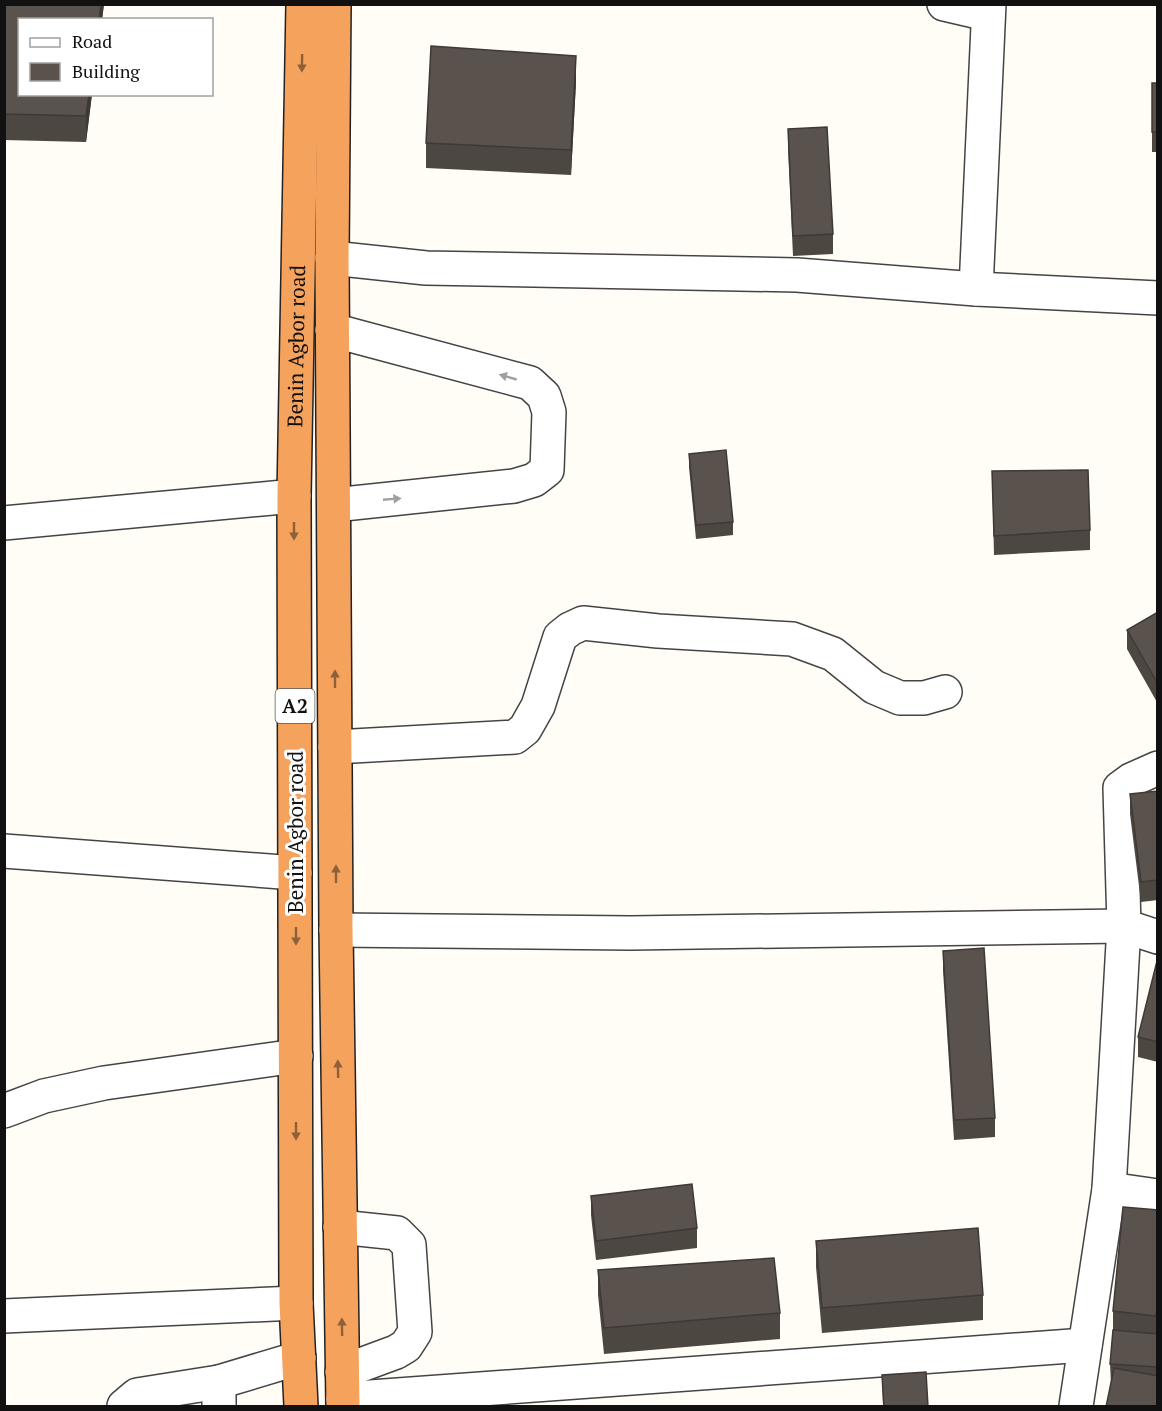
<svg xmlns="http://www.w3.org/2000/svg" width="1162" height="1411" font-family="'PT Serif',serif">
  <rect width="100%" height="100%" fill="#fffdf5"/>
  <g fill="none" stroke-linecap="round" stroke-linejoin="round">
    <defs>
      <g id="minor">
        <polyline points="944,4 987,14"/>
        <polyline points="332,258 426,268 797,275 976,289 1158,298"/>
        <polyline points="976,289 989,4"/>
        <polyline points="332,330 530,383 544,396 549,412 547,470 534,480 514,486 334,505"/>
        <polyline points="4,523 294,496"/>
        <polyline points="335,747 515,737 525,729 538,706 560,637 570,629 583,623 658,631 792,639 833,654 874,687 900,698 924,698 945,692"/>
        <polyline points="4,851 295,873"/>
        <polyline points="336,930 631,933 1124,926 1158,937"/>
        <polyline points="4,1111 44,1096 104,1083 296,1056"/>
        <polyline points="1109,1189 1158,1196"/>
        <polyline points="340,1227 397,1233 409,1245 415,1332 406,1346 396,1352 342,1372"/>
        <polyline points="4,1316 296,1303"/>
        <polyline points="343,1399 1085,1345"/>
        <polyline points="124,1406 137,1395 219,1382"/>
        <polyline points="219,1406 219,1382 299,1358"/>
        <polyline points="1076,1406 1109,1189 1124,926 1120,788 1131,780 1158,768"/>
      </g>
      <g id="highway">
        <polyline points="334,4 332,258 336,930 343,1406"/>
        <path id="s1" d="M301,1406L296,1303L294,496L303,4"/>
      </g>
    </defs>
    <use href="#minor" stroke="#444" stroke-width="36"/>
    <use href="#highway" stroke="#222" stroke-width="36"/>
    <use href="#minor" stroke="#fff" stroke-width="33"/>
    <use href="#highway" stroke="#f5a25d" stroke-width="33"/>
  </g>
  <g fill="#4d4742">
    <polygon points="4,4 104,4 102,20 20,20 92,94 86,142 4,140"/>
    <polygon points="576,82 571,175 426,168 426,143"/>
    <rect x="1152" y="83" width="6" height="69"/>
    <polygon points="788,129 833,234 833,254 793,256 788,148"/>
    <polygon points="689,454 733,522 733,535 696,539 689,467"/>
    <polygon points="992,471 1090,530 1090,550 994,555"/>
    <polygon points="1158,612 1158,704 1127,649 1127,630"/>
    <polygon points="1158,791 1158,900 1141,902 1130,814 1130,794"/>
    <polygon points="943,951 995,1118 995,1137 954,1140 943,970"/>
    <polygon points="1158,961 1158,1062 1138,1057 1138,1037"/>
    <polygon points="591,1196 697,1228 697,1248 596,1260 591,1215"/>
    <polygon points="1158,1210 1158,1319 1156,1334 1158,1334 1158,1407 1111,1383 1110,1364 1113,1330 1113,1311"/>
    <polygon points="816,1241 983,1295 983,1320 822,1333 816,1267"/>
    <polygon points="598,1270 780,1313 780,1339 604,1354 598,1295"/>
    <polygon points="882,1375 928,1407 883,1407"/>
  </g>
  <g fill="#3f3936">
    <polygon points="101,4 104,4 102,20 99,20"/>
    <polygon points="576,56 576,82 571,175 571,150"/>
    <polygon points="89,94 92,94 86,142 86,116"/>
    <polygon points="1158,1300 1158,1319 1156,1336 1156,1316"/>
  </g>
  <g fill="#5a524d" stroke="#3f3936" stroke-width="1.5">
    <polygon points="4,4 101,4 99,20 20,20 20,94 89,94 86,116 4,114"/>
    <polygon points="431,46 576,56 571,150 426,143"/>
    <rect x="1152" y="83" width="6" height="49"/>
    <polygon points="827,127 833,234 793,236 788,129"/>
    <polygon points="726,450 733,522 696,525 689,454"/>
    <polygon points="1088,470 1090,530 994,536 992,471"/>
    <polygon points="1158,612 1158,684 1127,630"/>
    <polygon points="1158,791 1158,880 1141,882 1130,794"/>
    <polygon points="984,948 995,1118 954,1120 943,951"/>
    <polygon points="1157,961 1158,961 1158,1042 1138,1037"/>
    <polygon points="692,1184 697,1228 596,1241 591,1196"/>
    <polygon points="1123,1207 1158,1210 1158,1300 1156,1316 1113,1311"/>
    <polygon points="978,1228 983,1295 822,1308 816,1241"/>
    <polygon points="774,1258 780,1313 604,1328 598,1270"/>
    <polygon points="1113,1330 1158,1334 1158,1367 1110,1364"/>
    <polygon points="1114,1368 1158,1376 1158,1407 1106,1407"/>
    <polygon points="926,1372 928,1407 884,1407 882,1375"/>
  </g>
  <defs><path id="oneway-solid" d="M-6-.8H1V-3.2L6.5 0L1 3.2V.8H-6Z" transform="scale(1.5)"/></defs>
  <g fill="#8e613b">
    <use href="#oneway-solid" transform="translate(302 63) rotate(91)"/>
    <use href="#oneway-solid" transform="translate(294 531) rotate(90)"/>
    <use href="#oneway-solid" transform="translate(335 679) rotate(-90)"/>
    <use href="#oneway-solid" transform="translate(336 874) rotate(-90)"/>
    <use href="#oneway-solid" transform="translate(296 936) rotate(90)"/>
    <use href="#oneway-solid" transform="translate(338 1069) rotate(-91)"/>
    <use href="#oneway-solid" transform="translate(296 1131) rotate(90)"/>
    <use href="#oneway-solid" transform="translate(342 1327) rotate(-91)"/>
  </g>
  <g fill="#a0a0a0">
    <use href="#oneway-solid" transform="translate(508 377) rotate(-164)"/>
    <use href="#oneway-solid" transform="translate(392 499) rotate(-5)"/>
  </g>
  <g text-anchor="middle" stroke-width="6" stroke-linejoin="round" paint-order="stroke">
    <rect fill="#fff" stroke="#585858" stroke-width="1.5" x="275.5" y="689" width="39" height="34" rx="4.5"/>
    <g font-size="20" font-weight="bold" fill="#111">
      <text x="295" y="713">A2</text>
    </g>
    <g font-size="21" fill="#111" stroke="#fff">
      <text dy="7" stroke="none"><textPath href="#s1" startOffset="1060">Benin Agbor road</textPath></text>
      <text transform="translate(296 832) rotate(-90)" y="7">Benin Agbor road</text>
    </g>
  </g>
  <rect width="1162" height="1411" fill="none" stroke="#111111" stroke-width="12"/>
  <rect x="18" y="18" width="195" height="78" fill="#ffffff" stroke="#a0a0a0" stroke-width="1.5"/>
  <rect x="30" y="38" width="30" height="9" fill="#ffffff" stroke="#a0a0a0" stroke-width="1.5"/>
  <text x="72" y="48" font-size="18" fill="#111111">Road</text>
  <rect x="30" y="63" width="30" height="18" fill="#5a524d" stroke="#a0a0a0" stroke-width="1.5"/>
  <text x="72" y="78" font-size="18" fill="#111111">Building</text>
</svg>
